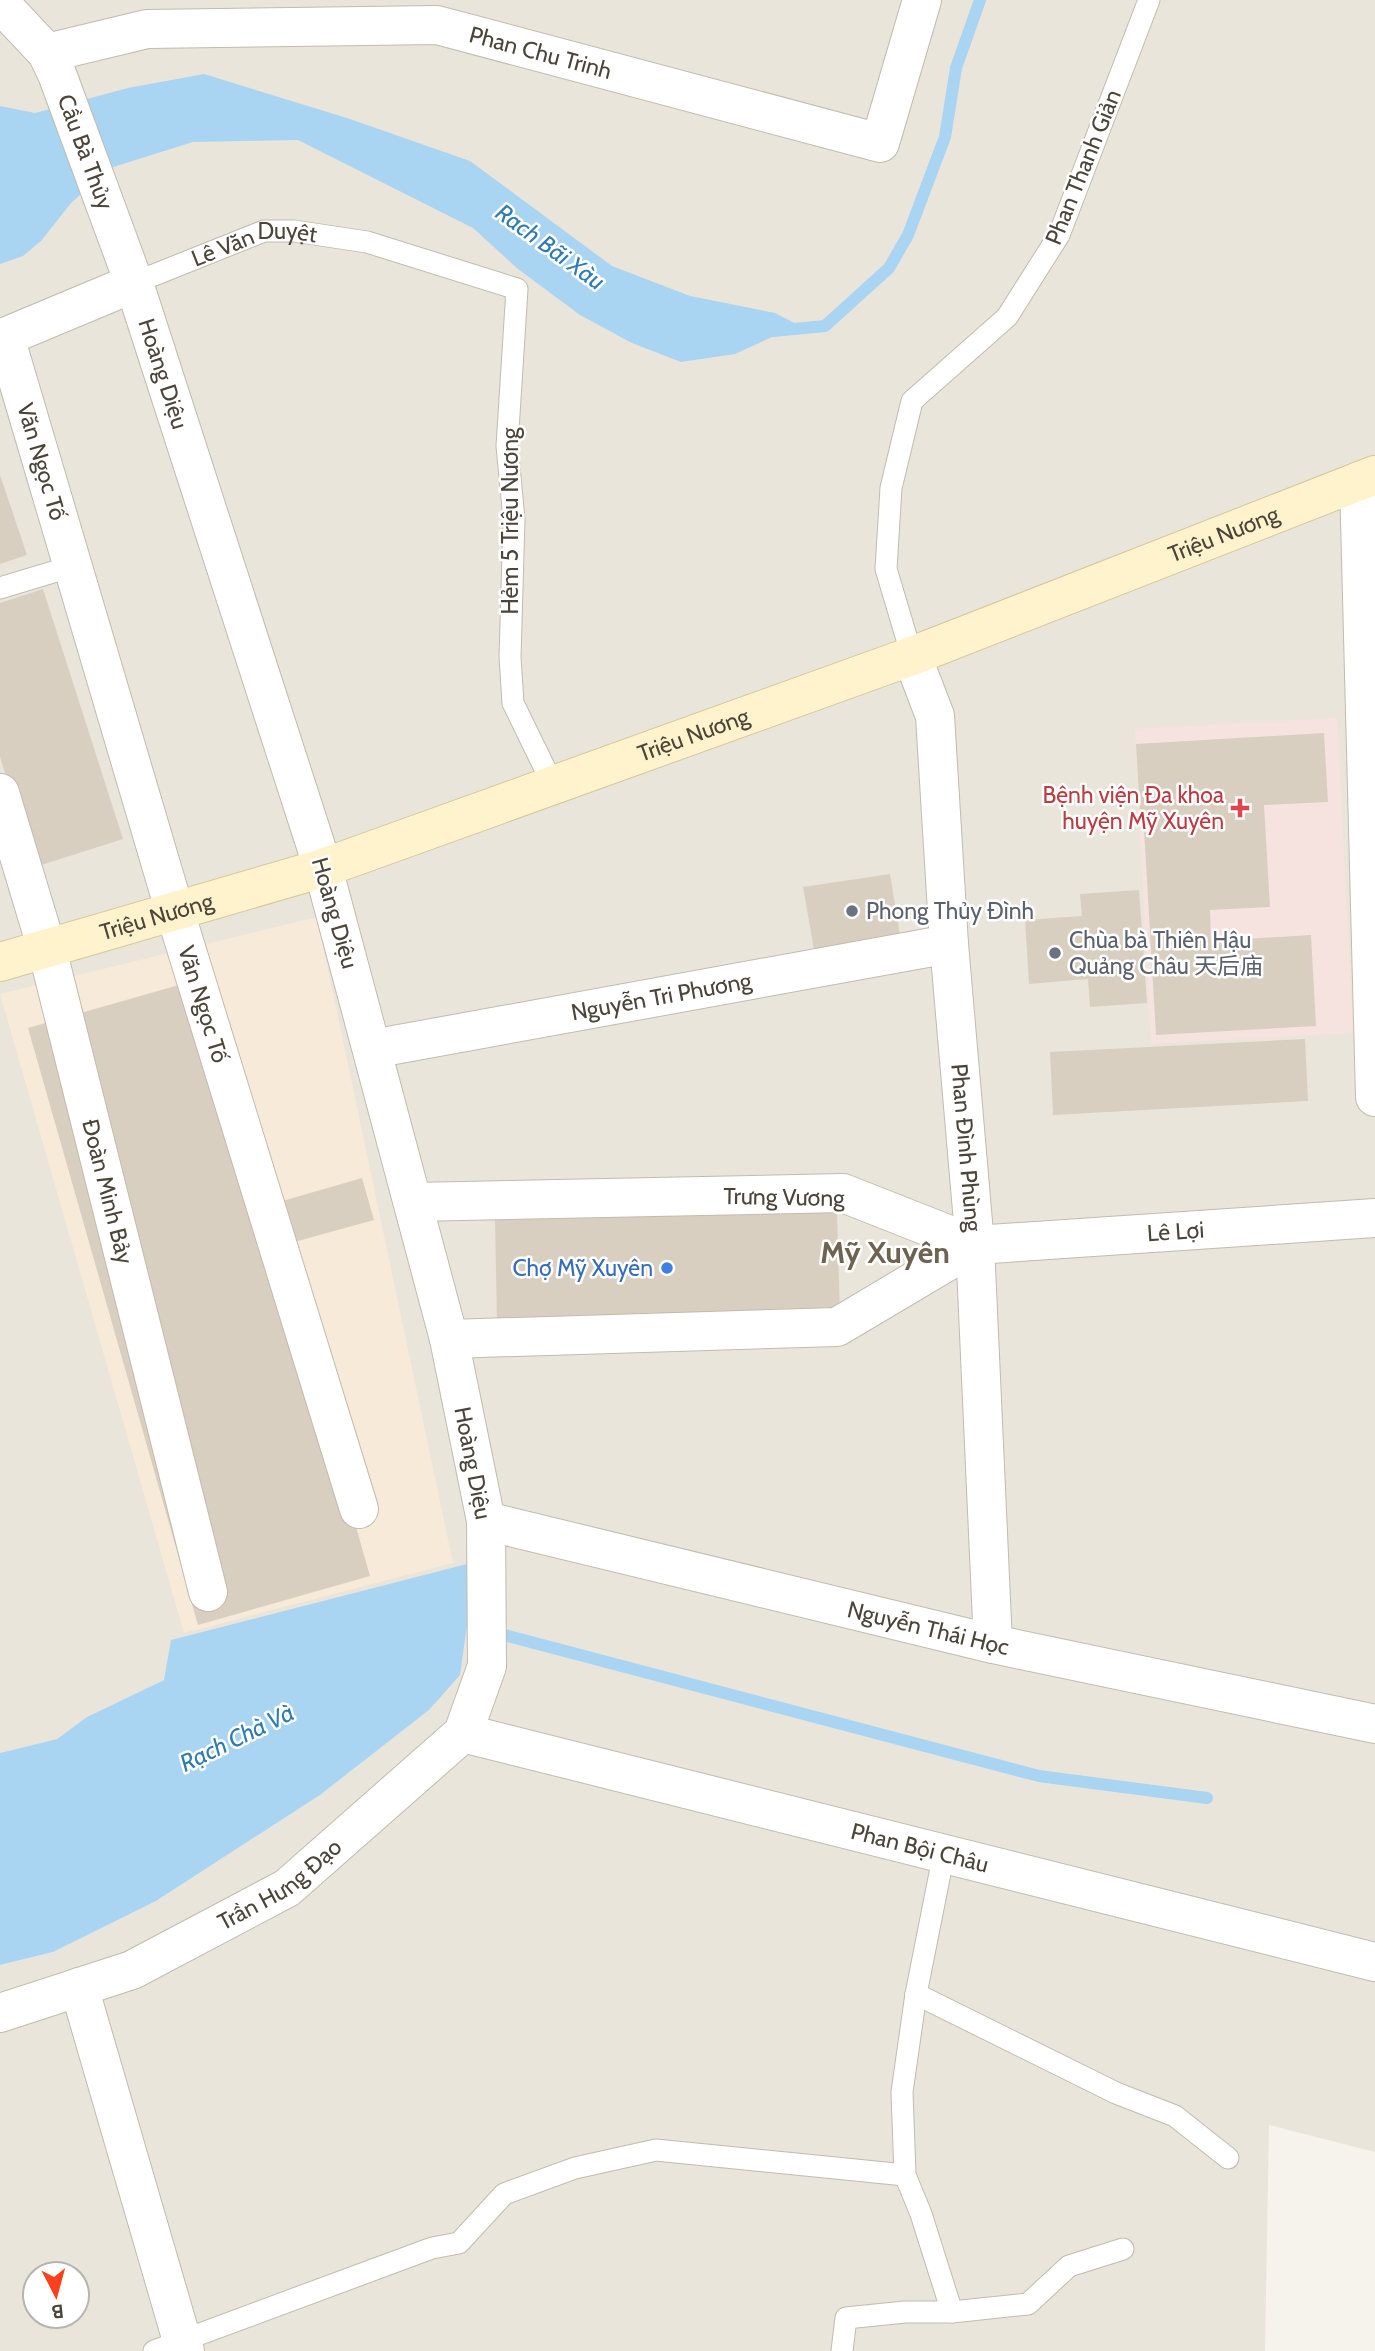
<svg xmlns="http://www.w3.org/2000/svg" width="1375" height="2351" font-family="Cabin,'Noto Sans SC',sans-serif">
  <rect width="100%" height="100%" fill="#f6f3ec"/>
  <path fill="#eae5da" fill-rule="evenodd" d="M0,0H1375V2152L1269,2125L1265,2351H0V1965L53,1952L156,1901L320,1795L429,1710L164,1680L87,1717L57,1739L0,1753ZM35,2274H77V2316H35Z"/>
  <polygon fill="#f7ead8" points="317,917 453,1563 184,1633 0,994"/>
  <polygon fill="#f6e3e0" points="1337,718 1353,1033 1151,1044 1135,729"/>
  <g fill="#a9d4f2">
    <polygon points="204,74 347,118 470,161 612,266 690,296 775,313 798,325 735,354 681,362 632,343 580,315 518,269 473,228 298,140 193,142 110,168 71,203 41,241 23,256 0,264 0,106 35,113 128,88"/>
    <polygon points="467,1564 467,1625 460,1675 429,1710 320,1795 156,1901 53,1952 0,1965 0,1753 57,1739 87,1717 164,1680 171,1640"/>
  </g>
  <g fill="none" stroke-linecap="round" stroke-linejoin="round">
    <g stroke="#a9d4f2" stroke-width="12">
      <polyline points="773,331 825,326 889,268 908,235 945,137 956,68 980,0"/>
      <polyline points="493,1632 1039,1776 1207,1798"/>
    </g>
  </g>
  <g fill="#d8cfc1">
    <polygon points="0,475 27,555 0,564"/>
    <polygon points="43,589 123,839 35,867 0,757 0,603"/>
    <polygon points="1324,733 1328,802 1264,805 1270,907 1210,910 1211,941 1311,935 1316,1026 1156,1035 1143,812 1140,812 1136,744"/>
    <polygon points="890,874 900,935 814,950 803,887"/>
    <polygon points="1139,890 1147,1003 1090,1007 1088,979 1029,984 1025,920 1082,916 1080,894"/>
    <polygon points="207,977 272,1204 362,1178 374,1220 276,1247 370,1576 198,1625 28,1028"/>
    <polygon points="1305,1039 1308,1101 1053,1115 1050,1052"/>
    <polygon points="837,1212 840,1315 497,1324 495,1220"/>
  </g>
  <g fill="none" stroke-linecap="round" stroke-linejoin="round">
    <defs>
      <g id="service">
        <path id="s1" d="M134,283L264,231H294L367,242L517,289L507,446L514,519L510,657L513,703L553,785"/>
        <polyline points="0,588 73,566"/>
        <polyline points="912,656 886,569 891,488 912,401 1007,317 1059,235 1149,0"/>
        <polyline points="944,1853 916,1994 902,2092 905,2175 921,2214 952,2312"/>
        <polyline points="916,1994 1116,2093 1175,2116 1228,2158"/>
        <polyline points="154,2351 432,2248 459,2243 504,2194 575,2168 656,2150 905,2175"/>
        <polyline points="842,2351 846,2318 905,2312 952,2312 1028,2304 1069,2266 1123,2249"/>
      </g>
      <g id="minor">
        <path id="s2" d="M0,3L47,53L57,74L134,283L323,868"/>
        <path id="s3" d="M47,53L147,29L437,25L880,143L922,0"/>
        <path id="s4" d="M5,337L175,912L359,1509"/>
        <polyline points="0,339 134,283"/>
        <polyline points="1359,481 1375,1097"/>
        <path id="s5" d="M912,656L935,716L949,944L975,1245L993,1644"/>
        <path id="s6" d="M0,793L47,949L208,1592"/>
        <path id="s7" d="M372,1049L949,944"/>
        <polyline points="413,1202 843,1193 975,1245"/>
        <polyline points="449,1339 837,1327 975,1245"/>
        <path id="s8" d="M486,1521L993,1644L1375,1724"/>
        <path id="s9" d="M463,1733L1375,1962"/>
        <polyline points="79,1987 185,2351"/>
      </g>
      <g id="tertiary">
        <path id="s10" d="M975,1245L1375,1218"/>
        <path id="s11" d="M0,2013L132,1970L287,1888L463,1733L487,1666L486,1521L449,1339L323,868"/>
      </g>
      <g id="secondary">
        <path id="s12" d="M0,962L323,868L912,656L1375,475"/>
      </g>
    </defs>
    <use href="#service" stroke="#c2bbae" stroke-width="23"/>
    <use href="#minor" stroke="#c2bbae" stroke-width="40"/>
    <use href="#tertiary" stroke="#c2bbae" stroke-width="40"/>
    <use href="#secondary" stroke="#d6c79b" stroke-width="40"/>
    <use href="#service" stroke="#fff" stroke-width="21"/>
    <use href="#minor" stroke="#fff" stroke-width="38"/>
    <use href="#tertiary" stroke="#fff" stroke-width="38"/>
    <use href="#secondary" stroke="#fff3cd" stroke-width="38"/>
  </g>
  <path fill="#e0444e" stroke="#fff" stroke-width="2.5" d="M1236.5 797.5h7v7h7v7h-7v7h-7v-7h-7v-7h7z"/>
  <g fill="#6b7280" stroke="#fff" stroke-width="2.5">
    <circle cx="852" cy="911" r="7"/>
    <circle cx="1055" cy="953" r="7"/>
  </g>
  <circle fill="#3f7fe0" stroke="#fff" stroke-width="2.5" cx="667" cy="1268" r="7"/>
  <g text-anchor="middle" stroke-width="5" stroke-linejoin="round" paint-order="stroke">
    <g font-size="23" fill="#4b4439" stroke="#fff">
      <text dy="8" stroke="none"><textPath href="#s3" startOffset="500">Phan Chu Trinh</textPath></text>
      <text dy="8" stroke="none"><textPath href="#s2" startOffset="175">Cầu Bà Thủy</textPath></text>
      <text transform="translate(1083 167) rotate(-68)" y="8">Phan Thanh Giản</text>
      <text dy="8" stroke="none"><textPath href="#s1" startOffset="128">Lê Văn Duyệt</textPath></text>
      <text dy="8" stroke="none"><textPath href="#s2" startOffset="410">Hoàng Diệu</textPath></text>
      <text dy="8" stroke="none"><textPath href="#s4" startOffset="130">Văn Ngọc Tố</textPath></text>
      <text transform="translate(510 521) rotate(-90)" y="8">Hẻm 5 Triệu Nương</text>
      <text dy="8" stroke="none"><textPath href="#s12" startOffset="1297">Triệu Nương</textPath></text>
      <text dy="8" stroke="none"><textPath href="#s12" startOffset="730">Triệu Nương</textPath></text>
      <text transform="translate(335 913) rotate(74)" y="8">Hoàng Diệu</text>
      <text dy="8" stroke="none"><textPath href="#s12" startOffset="163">Triệu Nương</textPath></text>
      <text dy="8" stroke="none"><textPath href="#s7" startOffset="294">Nguyễn Tri Phương</textPath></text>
      <text dy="8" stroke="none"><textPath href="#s4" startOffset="696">Văn Ngọc Tố</textPath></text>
      <text dy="8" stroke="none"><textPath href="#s5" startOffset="497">Phan Đình Phùng</textPath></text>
      <text dy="8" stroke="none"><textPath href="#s6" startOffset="413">Đoàn Minh Bảy</textPath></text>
      <text transform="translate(784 1197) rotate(1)" y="8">Trưng Vương</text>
      <text dy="8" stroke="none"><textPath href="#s10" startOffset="201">Lê Lợi</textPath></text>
      <text transform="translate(473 1463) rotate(79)" y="8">Hoàng Diệu</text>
      <text dy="8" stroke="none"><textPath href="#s8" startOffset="455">Nguyễn Thái Học</textPath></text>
      <text dy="8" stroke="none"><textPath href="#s9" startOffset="471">Phan Bội Châu</textPath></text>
      <text dy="8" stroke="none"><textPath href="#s11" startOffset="310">Trần Hưng Đạo</textPath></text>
    </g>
    <g font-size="23" fill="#be3a42" stroke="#fff" text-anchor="end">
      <text x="1224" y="803">Bệnh viện Đa khoa<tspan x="1224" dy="26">huyện Mỹ Xuyên</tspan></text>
    </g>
    <g font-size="23" fill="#5b616d" stroke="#fff" text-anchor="start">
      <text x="866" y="919">Phong Thủy Đình</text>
      <text x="1069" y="948">Chùa bà Thiên Hậu<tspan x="1069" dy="26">Quảng Châu 天后庙</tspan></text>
    </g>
    <g font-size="23" fill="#366cbe" stroke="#fff" text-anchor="end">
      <text x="653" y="1276">Chợ Mỹ Xuyên</text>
    </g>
    <g font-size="24" font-style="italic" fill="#2e7ab2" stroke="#fff">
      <text transform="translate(550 247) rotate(36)" y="8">Rach Bãi Xàu</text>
      <text transform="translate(237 1738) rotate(-26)" y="8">Rạch Chà Và</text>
    </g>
    <g font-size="30" font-weight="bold" fill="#6e6250" stroke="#fff">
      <text x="885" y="1263">Mỹ Xuyên</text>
    </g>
  </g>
  <g transform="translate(56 2295) rotate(174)"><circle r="33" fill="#ffffff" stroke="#b7b4b0" stroke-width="2"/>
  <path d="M0-5L12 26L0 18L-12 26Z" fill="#fc3f1d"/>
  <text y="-10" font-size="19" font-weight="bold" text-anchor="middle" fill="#4b4439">B</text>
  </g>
</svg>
